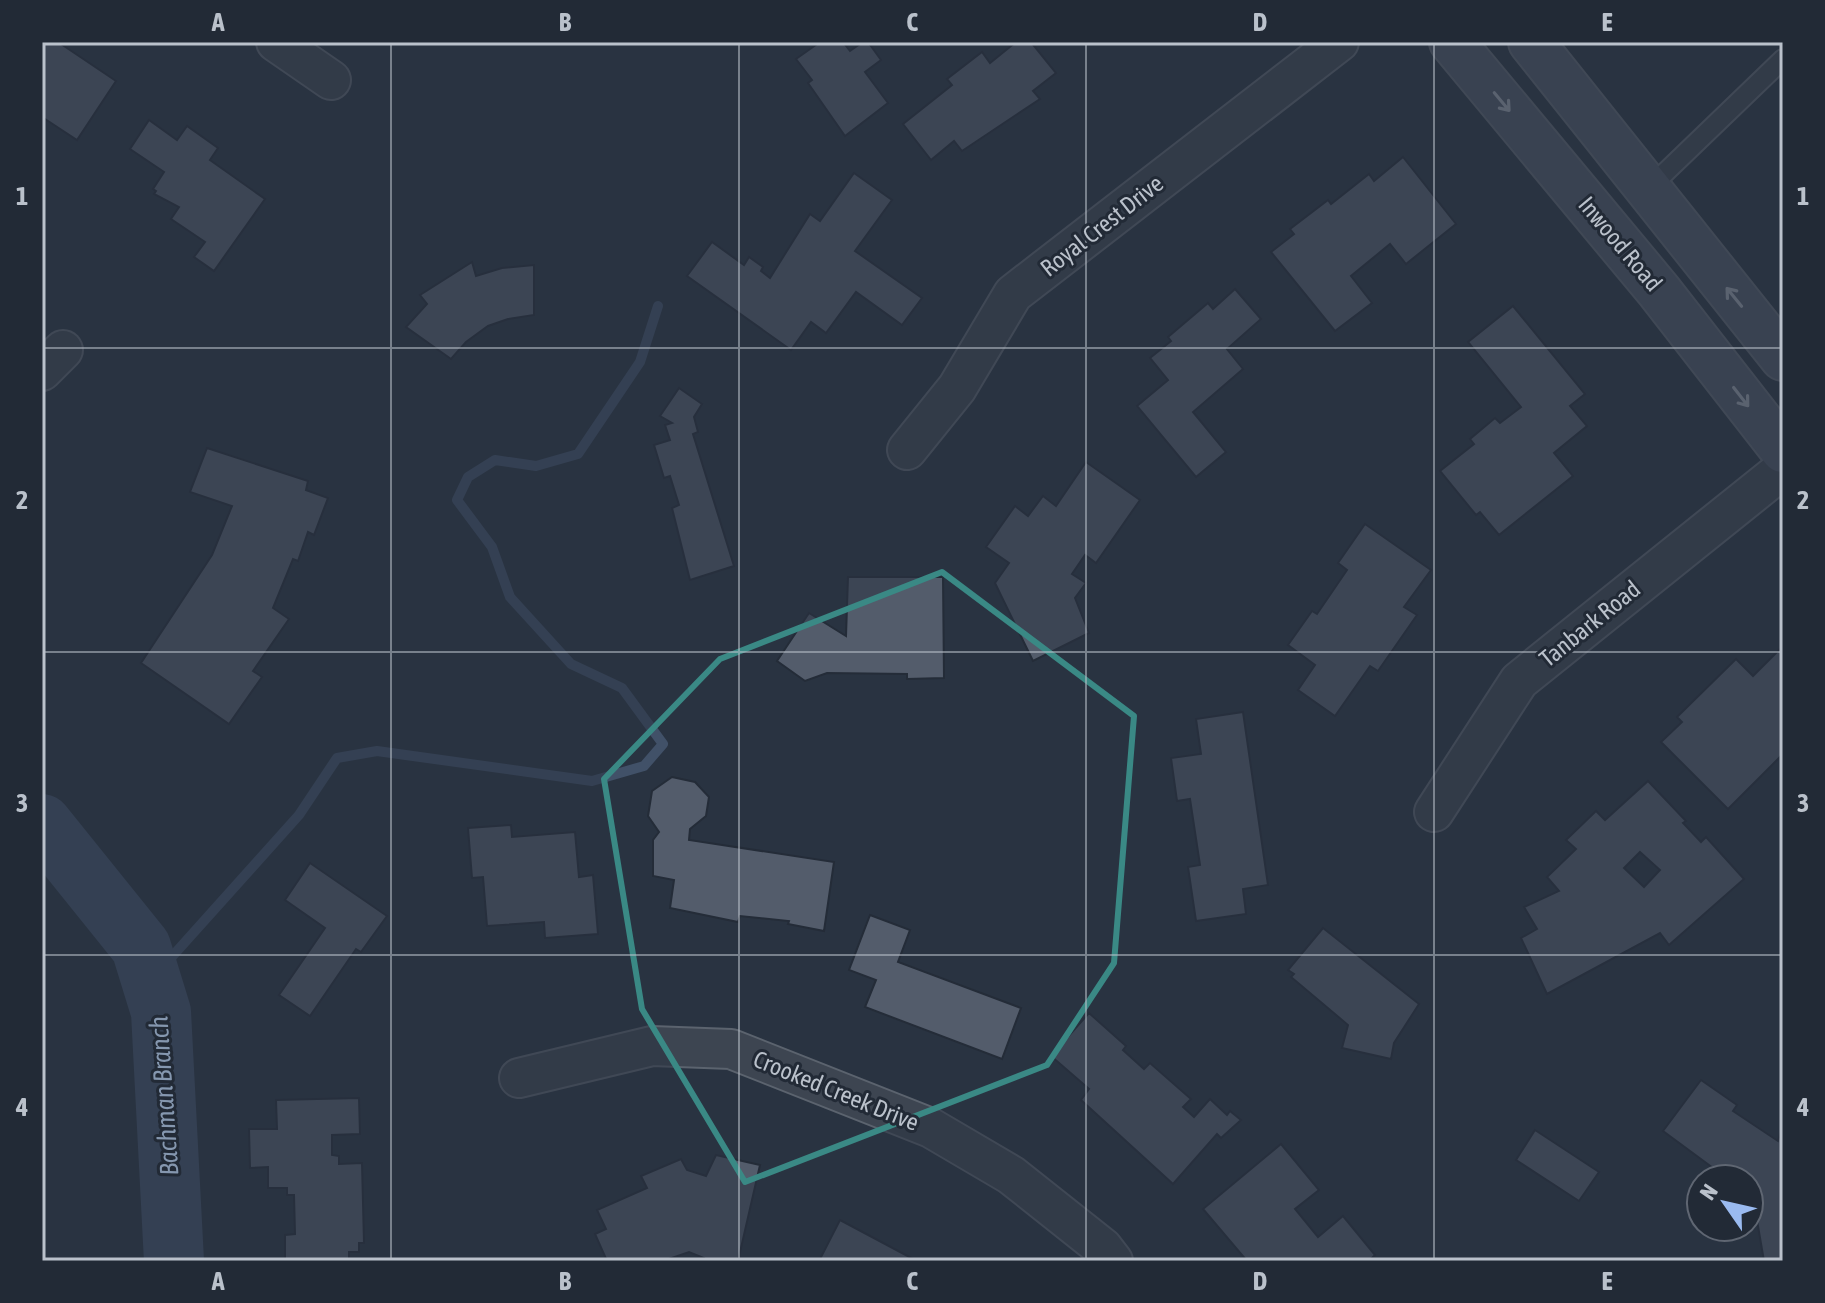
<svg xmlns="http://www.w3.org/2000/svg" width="1825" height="1303" font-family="'Asap Condensed',sans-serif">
  <rect width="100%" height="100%" fill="#293341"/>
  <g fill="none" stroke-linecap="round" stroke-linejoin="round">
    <polyline stroke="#415168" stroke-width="10" points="151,980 299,815 337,758 377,751 592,781 644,766 663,744 622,688 571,664 510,597 492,547 457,500 468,477 495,460 536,466 578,454 640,362 658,306"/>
    <polyline stroke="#415168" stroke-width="60" points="42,824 141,947 161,1012 174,1261"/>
  </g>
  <g fill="#535c6b" stroke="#242c38" stroke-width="2" fill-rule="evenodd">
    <polygon points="42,42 58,42 116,81 77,140 42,117"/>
    <polygon points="820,42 843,42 850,51 863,42 868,42 881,60 865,72 888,103 845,136 808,83 812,80 796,59"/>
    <polygon points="1016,42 1031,42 1056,73 1033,91 1040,99 962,151 954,141 931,160 903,124 952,85 947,79 982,52 990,63"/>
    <polygon points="149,120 177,140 187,126 218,148 210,160 265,199 214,271 194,257 205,242 171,219 179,207 154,194 156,191 153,189 164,172 130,149"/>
    <polygon points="1403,157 1456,224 1406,264 1390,244 1351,276 1372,303 1335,331 1271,252 1294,234 1290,229 1328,200 1331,204 1369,174 1374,181"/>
    <polygon points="854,173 892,200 855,251 922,298 902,325 856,292 826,333 811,322 791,350 687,276 712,242 744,265 749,257 763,267 761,271 770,278 810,214 820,221"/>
    <polygon points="472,262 476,276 502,268 534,265 534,315 508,319 488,326 466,342 451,359 406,327 427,304 420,295"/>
    <polygon points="1235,289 1261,319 1227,349 1243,369 1193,412 1226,452 1196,477 1137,406 1168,380 1150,358 1171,341 1168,337 1208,303 1213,309"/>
    <polygon points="1513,306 1585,394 1570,406 1587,426 1554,453 1573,476 1499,535 1480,512 1476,515 1440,471 1474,444 1470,439 1495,418 1500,423 1521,407 1468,342"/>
    <polygon points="679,388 702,404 694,417 698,432 693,434 734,566 690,580 672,508 679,505 670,476 664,478 654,445 670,440 665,425 672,423 660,416"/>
    <polygon points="207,448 308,481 306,490 328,498 314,535 308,532 298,561 293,559 273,608 289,619 253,671 262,677 229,724 141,663 212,555 232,506 190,492"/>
    <polygon points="1086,462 1140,500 1096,563 1085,555 1072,574 1086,583 1075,598 1089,633 1033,661 995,583 1009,563 986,547 1015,506 1028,516 1043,496 1056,506"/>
    <polygon points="1365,524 1431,570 1404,607 1417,615 1378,671 1370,666 1335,716 1298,690 1315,665 1288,645 1312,611 1317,614 1347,570 1338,563"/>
    <polygon points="848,577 943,577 944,678 907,679 907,674 827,673 805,681 777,661 809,613 846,636"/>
    <polygon points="1783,646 1783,754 1728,809 1661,742 1682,722 1677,717 1736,659 1753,676"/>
    <polygon points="1243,712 1268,885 1243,889 1246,914 1196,921 1188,867 1200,865 1190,799 1177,801 1171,758 1201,754 1196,719"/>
    <polygon points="672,777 695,782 709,797 706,816 690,829 689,840 834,862 824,931 788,924 789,921 740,916 738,922 670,908 674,880 653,876 653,840 659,832 648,816 652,791"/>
    <path d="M1648,781L1686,821L1683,823L1701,842L1706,837L1744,879L1669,945L1660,933L1547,994L1521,938L1537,929L1524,907L1559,891L1547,877L1576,849L1566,840L1596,811L1605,820ZM1640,852L1660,870L1644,887L1624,868Z"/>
    <polygon points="511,825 512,837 575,832 579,877 593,875 598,934 545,938 544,922 487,926 483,877 472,878 468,828"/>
    <polygon points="310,863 387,916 361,952 356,949 310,1016 279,995 325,928 285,900"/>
    <polygon points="870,915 910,930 898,962 1021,1008 1002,1059 865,1007 876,980 849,970"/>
    <polygon points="1323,928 1419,1004 1394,1043 1391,1059 1342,1048 1348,1025 1291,977 1294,974 1288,970"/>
    <polygon points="1089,1013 1126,1046 1123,1050 1144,1069 1150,1063 1191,1099 1183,1107 1194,1117 1210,1099 1227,1115 1230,1111 1241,1120 1221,1138 1217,1134 1173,1184 1081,1100 1089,1089 1051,1056"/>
    <polygon points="1701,1080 1737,1105 1733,1111 1778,1141 1783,1124 1783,1261 1764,1261 1753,1197 1749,1194 1749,1179 1728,1179 1663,1131"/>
    <polygon points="359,1098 360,1134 332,1135 332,1155 339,1156 339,1164 362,1163 364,1243 359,1243 359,1252 349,1252 349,1261 285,1261 285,1235 295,1234 294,1195 287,1195 287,1188 268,1188 268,1167 250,1168 249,1129 277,1129 276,1100"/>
    <polygon points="1535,1130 1599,1172 1579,1201 1516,1160"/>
    <polygon points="1281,1144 1319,1190 1295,1209 1318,1237 1343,1216 1375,1255 1369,1261 1247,1261 1203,1209"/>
    <polygon points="716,1155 760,1165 738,1261 703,1261 704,1258 689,1252 663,1261 607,1261 595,1234 606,1229 597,1210 647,1188 641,1176 681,1159 687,1170 706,1176"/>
    <polygon points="840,1220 917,1261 819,1261"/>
  </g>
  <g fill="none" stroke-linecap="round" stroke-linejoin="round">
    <defs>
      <polyline id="lane" points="1648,189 1783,59"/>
      <g id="street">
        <polyline points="276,42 331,80"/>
        <polyline points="42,371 63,350"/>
        <polyline points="907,450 957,388 1013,294 1339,42"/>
        <polyline points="1434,812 1519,681 1783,469"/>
        <polyline points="519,1078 652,1046 731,1049 931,1128 1011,1175 1103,1248 1113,1261"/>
      </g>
      <g id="secondary">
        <polyline points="1452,42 1659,291 1783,450"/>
        <polyline points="1531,42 1783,358"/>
      </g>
    </defs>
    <use href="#lane" stroke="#5b636e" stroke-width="22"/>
    <use href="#street" stroke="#5b636e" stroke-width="42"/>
    <use href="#secondary" stroke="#5b636e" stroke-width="48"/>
    <use href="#lane" stroke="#3d4551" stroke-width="18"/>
    <use href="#street" stroke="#3d4551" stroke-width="38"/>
    <use href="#secondary" stroke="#4c5464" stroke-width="44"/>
  </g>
  <defs><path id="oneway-shaft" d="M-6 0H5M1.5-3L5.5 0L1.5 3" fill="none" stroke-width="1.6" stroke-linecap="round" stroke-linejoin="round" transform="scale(2)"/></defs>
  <g stroke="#949ba7">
    <use href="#oneway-shaft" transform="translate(1502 102) rotate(50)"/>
    <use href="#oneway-shaft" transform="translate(1734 297) rotate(-129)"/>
    <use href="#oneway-shaft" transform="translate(1741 397) rotate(52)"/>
  </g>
  <path d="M0 0H1825V1303H0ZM942,572L1134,716L1114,963L1047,1065L745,1182L642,1009L604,779L720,659Z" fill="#293341" fill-opacity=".55" fill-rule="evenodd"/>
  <path fill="none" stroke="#3a8985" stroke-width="6" stroke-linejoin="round" d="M942,572L1134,716L1114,963L1047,1065L745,1182L642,1009L604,779L720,659Z"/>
  <path fill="none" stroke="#bac1cb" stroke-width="2" stroke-opacity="0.55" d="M391,42V1261M739,42V1261M1086,42V1261M1434,42V1261M42,348H1783M42,652H1783M42,955H1783"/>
  <g text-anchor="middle" stroke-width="6" stroke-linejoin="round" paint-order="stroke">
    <g font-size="24" fill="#bac1cb" stroke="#222a36">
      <text transform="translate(1102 226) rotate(-38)" y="8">Royal Crest Drive</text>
      <text transform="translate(1620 244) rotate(50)" y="8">Inwood Road</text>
      <text transform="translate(1590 624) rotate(-39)" y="8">Tanbark Road</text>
      <text transform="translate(836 1091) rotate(22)" y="8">Crooked Creek Drive</text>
    </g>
    <g font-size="26" font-style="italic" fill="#8597af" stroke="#222a36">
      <text transform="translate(164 1096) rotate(-94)" y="9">Bachman Branch</text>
    </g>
  </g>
  <rect width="1825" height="1303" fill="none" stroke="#222a36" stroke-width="88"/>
  <g transform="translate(1725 1203) rotate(304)"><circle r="38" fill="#222a36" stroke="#5f6672" stroke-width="2"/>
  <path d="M0-6L14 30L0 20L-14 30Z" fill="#9abaf0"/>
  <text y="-12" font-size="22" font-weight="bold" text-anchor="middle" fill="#bac1cb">N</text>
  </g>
  <rect x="44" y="44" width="1737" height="1215" fill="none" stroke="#bac1cb" stroke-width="3"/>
  <g font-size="26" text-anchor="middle" font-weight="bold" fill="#bac1cb">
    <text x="218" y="31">A</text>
    <text x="565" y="31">B</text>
    <text x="912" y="31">C</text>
    <text x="1260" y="31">D</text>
    <text x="1607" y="31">E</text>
    <text x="22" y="205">1</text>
    <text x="1803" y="205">1</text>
    <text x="22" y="509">2</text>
    <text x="1803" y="509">2</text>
    <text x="22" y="812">3</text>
    <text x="1803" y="812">3</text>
    <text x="22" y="1116">4</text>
    <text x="1803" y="1116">4</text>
    <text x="218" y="1290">A</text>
    <text x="565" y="1290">B</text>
    <text x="912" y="1290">C</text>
    <text x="1260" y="1290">D</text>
    <text x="1607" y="1290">E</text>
  </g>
</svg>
